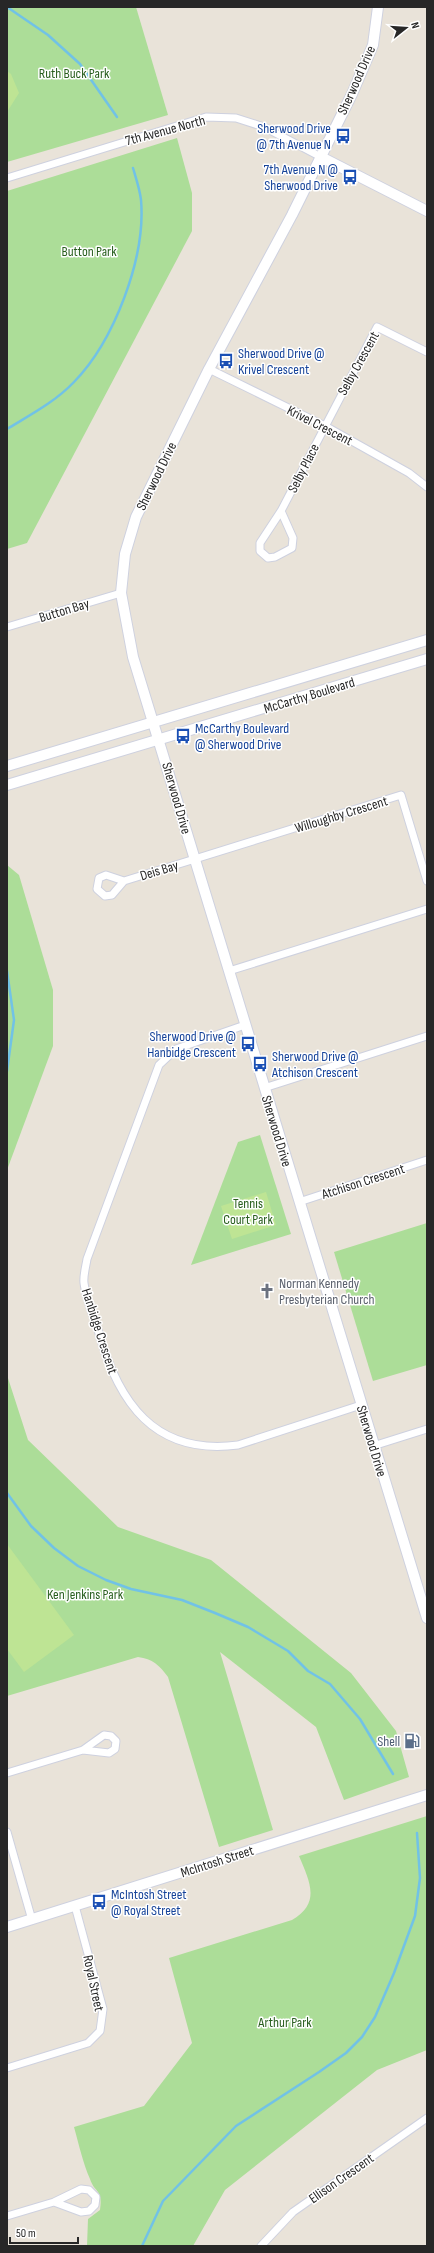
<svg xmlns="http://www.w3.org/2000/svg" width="434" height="2253" font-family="'Sofia Sans Condensed',sans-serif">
  <rect width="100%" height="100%" fill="#e9e3d9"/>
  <g fill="#acdd98">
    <polygon points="7,7 136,7 168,115 7,162"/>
    <polygon points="177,138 192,193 192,231 27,543 7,549 7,191"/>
    <polygon points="7,865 19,875 53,990 53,1046 7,1170"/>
    <polygon points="260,1135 291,1234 191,1265 238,1142"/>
    <polygon points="427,1223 427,1365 373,1381 334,1252"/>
    <path d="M7,1375L28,1440L118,1527L211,1560L351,1673L396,1731L409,1777L344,1800L316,1727L220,1652L273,1830L219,1847L168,1677C159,1665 153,1659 138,1657L7,1696Z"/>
    <path d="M427,1816V2050L377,2070L225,2190L193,2246H87L88,2219L100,2210C103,2188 95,2194 90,2179C83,2163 79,2145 74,2127L144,2106L192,2043L169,1958L292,1920C321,1903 310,1882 299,1856Z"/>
  </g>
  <g fill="#bee494">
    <polygon points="7,71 11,74 19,93 7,112"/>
    <polygon points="266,1192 276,1225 232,1239 221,1206"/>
    <polygon points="7,1544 74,1635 24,1672 7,1649"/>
  </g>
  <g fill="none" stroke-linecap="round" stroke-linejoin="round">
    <g stroke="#71c2e6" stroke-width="2.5">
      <polyline points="7,7 48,35 80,64 117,117"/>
      <path d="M7,429C30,415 55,402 74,382C114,341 146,258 141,200C140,190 136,178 133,168"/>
      <polyline points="7,971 14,1020 7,1071"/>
      <polyline points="7,1493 31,1526 54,1548 78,1566 106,1580 131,1589 182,1600 215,1613 248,1627 288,1651 308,1671 330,1684 360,1719 393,1774"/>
      <polyline points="142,2246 163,2201 236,2126 319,2072 346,2053 362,2037 375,2017 394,1973 415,1916 420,1878 417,1833"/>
    </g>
    <defs>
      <g id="street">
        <polyline points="7,178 206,117 236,118 264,127 321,157"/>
        <polyline points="209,369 325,426 409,473 427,487"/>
        <polyline points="281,511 293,538 292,548 275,557 268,558 260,551 260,543 281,511 377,327 427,352"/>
        <polyline points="7,627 121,593"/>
        <polyline points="124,881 106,875 99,878 97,889 105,896 112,895 124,881 401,795 427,881"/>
        <polyline points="229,971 427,909"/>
        <path d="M245,1025L176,1049L159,1065L87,1259C86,1266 83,1276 84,1283C86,1298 93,1315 98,1330C118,1402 154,1456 238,1445L361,1405"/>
        <polyline points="264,1088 427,1036"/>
        <polyline points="299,1202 427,1160"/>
        <polyline points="373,1446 427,1429"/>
        <polyline points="7,1773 83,1750 104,1735 111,1736 116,1741 115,1749 109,1753 83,1750"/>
        <polyline points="7,1832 32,1920"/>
        <polyline points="7,2068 88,2043 100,2031 103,2009 75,1906"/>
        <polyline points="7,2216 54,2202 81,2189 89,2190 96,2197 95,2205 89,2211 81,2212 54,2202"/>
        <polyline points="261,2246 293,2212 427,2118"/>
      </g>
      <g id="secondary">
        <polyline points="378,7 373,45 352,94 292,215 209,369 136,517 125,554 121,593 133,657 427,1618"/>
        <polyline points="321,157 427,211"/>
        <polyline points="7,766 427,640"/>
        <polyline points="7,785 427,659"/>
        <polyline points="7,1927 427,1795"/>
      </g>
    </defs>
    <use href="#street" stroke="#ced1df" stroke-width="9"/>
    <use href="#secondary" stroke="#ced1df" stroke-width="12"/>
    <use href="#street" stroke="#fff" stroke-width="7"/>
    <use href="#secondary" stroke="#fff" stroke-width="10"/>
  </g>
  <defs>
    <symbol id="bus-bare" viewBox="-9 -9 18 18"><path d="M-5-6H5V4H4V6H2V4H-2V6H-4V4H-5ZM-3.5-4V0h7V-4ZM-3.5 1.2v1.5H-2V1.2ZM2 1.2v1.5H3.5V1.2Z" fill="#1a4fb4" stroke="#fff" stroke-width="2.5" paint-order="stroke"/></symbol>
    <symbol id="church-bare" viewBox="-9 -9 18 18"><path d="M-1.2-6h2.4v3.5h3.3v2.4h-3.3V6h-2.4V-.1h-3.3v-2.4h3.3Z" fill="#6b7280" stroke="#fff" stroke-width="2.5" paint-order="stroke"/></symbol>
    <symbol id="fuel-bare" viewBox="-9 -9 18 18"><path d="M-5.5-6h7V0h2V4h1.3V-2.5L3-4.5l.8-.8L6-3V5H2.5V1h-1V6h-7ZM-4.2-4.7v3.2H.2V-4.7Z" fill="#5c6f8a" stroke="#fff" stroke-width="2.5" paint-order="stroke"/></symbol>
  </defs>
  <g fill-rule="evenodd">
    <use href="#bus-bare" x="332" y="125" width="22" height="22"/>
    <use href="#bus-bare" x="339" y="166" width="22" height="22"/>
    <use href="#bus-bare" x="215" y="350" width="22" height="22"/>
    <use href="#bus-bare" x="172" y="725" width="22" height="22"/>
    <use href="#bus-bare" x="237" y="1033" width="22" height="22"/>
    <use href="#bus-bare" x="249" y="1053" width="22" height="22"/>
    <use href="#church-bare" x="256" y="1280" width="22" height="22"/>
    <use href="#fuel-bare" x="401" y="1730" width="22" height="22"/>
    <use href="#bus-bare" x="88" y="1891" width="22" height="22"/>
  </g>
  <g text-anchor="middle" stroke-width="3" stroke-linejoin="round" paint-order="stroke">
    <g font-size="14" fill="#285e1d" stroke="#fff">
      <text x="74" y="78">Ruth Buck Park</text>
      <text x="89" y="256">Button Park</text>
      <text x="248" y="1208">Tennis<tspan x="248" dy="16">Court Park</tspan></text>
      <text x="85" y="1599">Ken Jenkins Park</text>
      <text x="285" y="2027">Arthur Park</text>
    </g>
    <g font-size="14" fill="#272727" stroke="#fff">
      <text transform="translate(356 80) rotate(-66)" y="5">Sherwood Drive</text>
      <text transform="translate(165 130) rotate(-15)" y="5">7th Avenue North</text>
      <text transform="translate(358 363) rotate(-61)" y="5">Selby Crescent</text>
      <text transform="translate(320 425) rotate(27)" y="5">Krivel Crescent</text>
      <text transform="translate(303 468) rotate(-63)" y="5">Selby Place</text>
      <text transform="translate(156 476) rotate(-64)" y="5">Sherwood Drive</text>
      <text transform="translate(64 610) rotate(-17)" y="5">Button Bay</text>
      <text transform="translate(309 695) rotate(-17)" y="5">McCarthy Boulevard</text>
      <text transform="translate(177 798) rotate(74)" y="5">Sherwood Drive</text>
      <text transform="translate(341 814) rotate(-17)" y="5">Willoughby Crescent</text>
      <text transform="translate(159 870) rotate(-17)" y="5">Deis Bay</text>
      <text transform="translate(277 1131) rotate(73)" y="5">Sherwood Drive</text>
      <text transform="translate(363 1181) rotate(-18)" y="5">Atchison Crescent</text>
      <text transform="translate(100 1331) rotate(72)" y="5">Hanbidge Crescent</text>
      <text transform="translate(372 1441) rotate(73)" y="5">Sherwood Drive</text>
      <text transform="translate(217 1861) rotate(-18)" y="5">McIntosh Street</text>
      <text transform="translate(94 1983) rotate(78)" y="5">Royal Street</text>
      <text transform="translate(341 2178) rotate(-35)" y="5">Ellison Crescent</text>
    </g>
    <g font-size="14" fill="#164399" stroke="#fff" text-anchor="start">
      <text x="331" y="133" text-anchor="end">Sherwood Drive<tspan x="331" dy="16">@ 7th Avenue N</tspan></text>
      <text x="338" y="174" text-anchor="end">7th Avenue N @<tspan x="338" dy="16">Sherwood Drive</tspan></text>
      <text x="238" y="358">Sherwood Drive @<tspan x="238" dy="16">Krivel Crescent</tspan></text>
      <text x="195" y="733">McCarthy Boulevard<tspan x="195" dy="16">@ Sherwood Drive</tspan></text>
      <text x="236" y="1041" text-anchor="end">Sherwood Drive @<tspan x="236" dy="16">Hanbidge Crescent</tspan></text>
      <text x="272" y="1061">Sherwood Drive @<tspan x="272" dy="16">Atchison Crescent</tspan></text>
      <text x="111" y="1899">McIntosh Street<tspan x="111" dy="16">@ Royal Street</tspan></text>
    </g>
    <g font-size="14" fill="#5b616d" stroke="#fff" text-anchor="start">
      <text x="279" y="1288">Norman Kennedy<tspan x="279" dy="16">Presbyterian Church</tspan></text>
    </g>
    <g font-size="14" fill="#4e5e75" stroke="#fff" text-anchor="end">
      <text x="400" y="1746">Shell</text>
    </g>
  </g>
  <rect width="434" height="2253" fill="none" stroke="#272727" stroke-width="16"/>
  <g transform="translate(406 28) rotate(73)" stroke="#ffffff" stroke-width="3" paint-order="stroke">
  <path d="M0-3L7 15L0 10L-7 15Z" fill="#272727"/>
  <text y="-6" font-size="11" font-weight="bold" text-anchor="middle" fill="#272727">N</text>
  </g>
  <path d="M10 2237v6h68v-6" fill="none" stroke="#272727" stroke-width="2"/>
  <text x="16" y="2237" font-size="12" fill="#272727" stroke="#ffffff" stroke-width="3" paint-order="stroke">50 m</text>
</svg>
